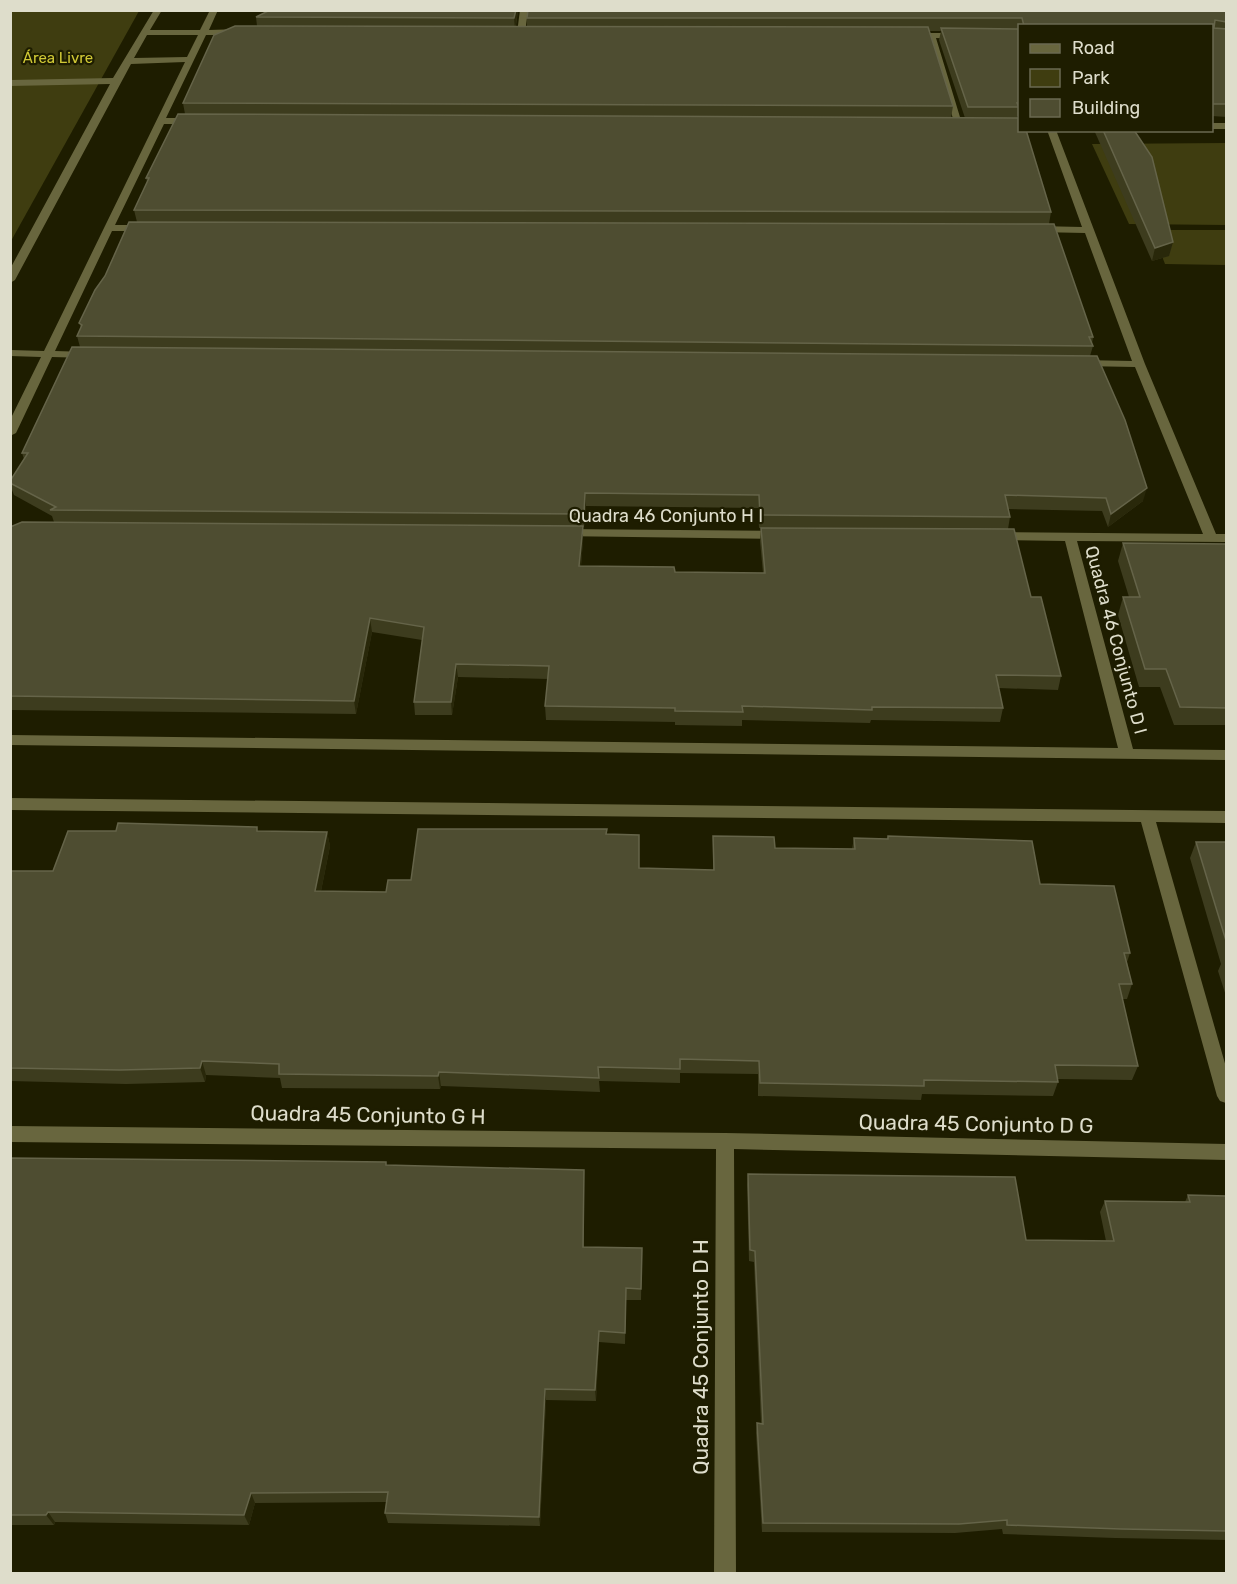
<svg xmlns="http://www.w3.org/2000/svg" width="1237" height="1584" font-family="Rubik,sans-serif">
  <rect width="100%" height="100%" fill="#1e1d00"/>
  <g fill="#3f3d10">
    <polygon points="11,11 139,11 11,241"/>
    <polygon points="1226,143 1226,225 1129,224 1092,144"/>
    <polygon points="1152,230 1226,230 1226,265 1165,264"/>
  </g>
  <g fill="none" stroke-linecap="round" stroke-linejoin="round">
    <g fill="#68663e" fill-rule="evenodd">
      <path d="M154,10H162L150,30H200L210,10H218L209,30L241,29L245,32L241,35H206L166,118H194L199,121L194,124H164L115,225H146L151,228L146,231H112L55,351L88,352L94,355L88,358L52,357L16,433L10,436V420L41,357L10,356V350L44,351L185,62L131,64L15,280L10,283V269L110,84L10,86V80L113,78ZM147,35H198L187,57L134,58Z"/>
      <polygon points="520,10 528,10 525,33 521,36 517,33"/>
      <polygon points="907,33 958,33 962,36 958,39 936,38 963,127 955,125 928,38 910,38 906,35"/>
      <rect x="1212" y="123" width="14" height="6"/>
      <polygon points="1047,130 1056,130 1145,364 1216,534 1226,534 1226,542 1077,541 1133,749 1226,750 1226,760 10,745 10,735 1118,748 1065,541 994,540 988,536 994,532 1203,534 1135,367 1081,366 1075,363 1081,360 1132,361 1085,233 1037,232 1032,229 1037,226 1082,227"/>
      <polygon points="562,529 781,531 787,535 781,539 557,536 556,533"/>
      <polygon points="10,798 1226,811 1226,823 1156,822 1226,1067 1226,1103 1220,1101 1217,1096 1141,822 10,810"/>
      <polygon points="10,1126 725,1133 1226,1144 1226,1160 734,1149 736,1574 714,1574 716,1149 10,1142"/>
    </g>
  </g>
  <g fill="#3d3c1e" fill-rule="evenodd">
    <path d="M266,10H518L516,26H527V18L1227,10V117L1212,116V26H1020V116H1017V118L1051,212L1049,224L1093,337L1092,344L1093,346L1090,356L1143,501L1108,527L1102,511L1008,509L1010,517L1008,529L1031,597L1061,676L1058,690L999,688L1003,708L1000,722L871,720L870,723L742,720V726L675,725V722L546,720L545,706L548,679L458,677L452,715H415L414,702L422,640L372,632L356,714L10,710V527L54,522L52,516L14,495L10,485V481L24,459L22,453L80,347L77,336L81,328L79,323L137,222L134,210L147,182L146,178L185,114L183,103L257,26L256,17L268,11ZM929,31H941L939,40L965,118H951L953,106ZM586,506L758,508L759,528H761L760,541L763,573L675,572L581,566L583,540V527H584Z"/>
    <polygon points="1094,130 1134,130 1173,242 1169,256 1152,261"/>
    <polygon points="1123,543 1227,544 1227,725 1174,725 1160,687 1139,687 1118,615 1123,597 1129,597 1118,561"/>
    <polygon points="116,831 327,832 330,846 321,891 386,892 411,880 608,834 639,868 713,870 713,836 775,848 852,849 854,838 887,839 888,836 1040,884 1130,953 1127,962 1132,984 1127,999 1122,999 1138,1066 1132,1080 1057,1079 1058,1082 1053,1096 922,1094 921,1100 758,1096 758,1074 680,1073 680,1083 599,1081 600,1092 441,1086 440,1089 282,1088 280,1078 206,1075 205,1082 126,1084 10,1081 10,871 53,871"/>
    <polygon points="1196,842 1227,842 1227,999 1218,971 1221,964 1190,858"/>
    <polygon points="10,1158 584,1170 584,1247 642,1248 641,1300 626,1300 625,1344 599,1342 596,1401 546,1400 540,1526 388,1523 385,1513 386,1502 255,1503 249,1525 55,1522 54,1525 10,1525"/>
    <polygon points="748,1174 1026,1240 1106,1241 1100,1212 1105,1201 1185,1202 1188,1195 1227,1196 1227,1540 1115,1538 1003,1534 1002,1529 955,1533 762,1532 756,1433 757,1423 761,1423 754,1262 749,1261 747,1185"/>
  </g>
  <g fill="#29280a">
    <polygon points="516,10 518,10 515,30 514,18"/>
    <polygon points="1173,242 1169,256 1152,261 1155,248"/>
    <polygon points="1147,488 1143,501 1108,527 1111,514"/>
    <polygon points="585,493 586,506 584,527 584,514"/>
    <polygon points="583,526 583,540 580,579 579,566"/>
    <polygon points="370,618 372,632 356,714 354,701"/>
    <polygon points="456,664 458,677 452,715 451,702"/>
    <polygon points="327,832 330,846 318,906 315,891"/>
    <polygon points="202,1061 206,1075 205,1082 200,1068"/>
    <polygon points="439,1072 441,1086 440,1089 438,1076"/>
    <polygon points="599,1331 599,1342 596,1401 595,1390"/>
    <polygon points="545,1389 546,1400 540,1526 539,1517"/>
    <polygon points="251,1493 255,1503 249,1525 244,1515"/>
    <polygon points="48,1512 55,1522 54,1525 46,1515"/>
  </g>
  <g fill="#4e4d31" stroke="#656449" stroke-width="1.5">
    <polygon points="270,10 516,10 514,18 256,17"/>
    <polygon points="528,10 1227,10 1227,22 1215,20 1214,28 1227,29 1227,104 1212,104 1212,26 1024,26 1022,18 527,18"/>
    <polygon points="235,26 928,27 953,106 183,103 214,35"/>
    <polygon points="941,28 1020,29 1020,103 1017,103 1019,107 968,107"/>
    <polygon points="178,114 1020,118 1020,130 1026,130 1051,212 134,210 149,178 146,178"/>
    <polygon points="1103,130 1134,130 1152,157 1173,242 1155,248"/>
    <polygon points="129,222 1054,224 1093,337 1089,337 1093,346 77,336 82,325 79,323 95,290 105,276"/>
    <polygon points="72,347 1097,356 1125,420 1147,488 1111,514 1106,498 1005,495 1010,517 760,515 759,495 585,493 584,514 50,510 56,507 10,483 10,481 28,453 22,453"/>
    <polygon points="22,522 583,526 579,566 674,567 675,572 765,573 761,528 1014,529 1031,597 1041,597 1061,676 996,675 1003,708 872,707 872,710 742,706 743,712 675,711 675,708 545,706 549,666 456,664 451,702 414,702 424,627 370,618 354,701 10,696 10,527"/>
    <polygon points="1123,543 1227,544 1227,708 1180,707 1166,669 1145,669 1123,597 1140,597"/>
    <polygon points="118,823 257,827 257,831 327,832 315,891 386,892 388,880 411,880 418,829 607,829 606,834 639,835 639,868 714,870 713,836 774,837 775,848 855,849 854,838 888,839 888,836 1032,841 1040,884 1114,886 1130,953 1124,953 1132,984 1119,984 1138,1066 1055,1065 1058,1082 924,1080 924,1086 760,1083 759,1061 680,1059 680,1069 598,1067 599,1078 439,1072 438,1076 279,1074 279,1064 202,1061 200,1068 120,1070 10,1068 10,871 53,871 68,831 116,831"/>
    <polygon points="1196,842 1227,842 1227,944"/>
    <polygon points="10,1158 386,1162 386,1165 584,1170 583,1247 642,1248 641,1289 626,1288 625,1333 599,1331 595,1390 545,1389 539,1517 385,1513 388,1492 251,1493 244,1515 48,1512 46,1515 10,1515"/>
    <polygon points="748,1174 1015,1177 1026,1240 1114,1241 1105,1201 1190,1202 1188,1195 1227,1196 1227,1531 1121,1529 1007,1525 1007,1520 959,1524 763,1523 757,1423 763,1424 755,1251 750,1250"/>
  </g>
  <g text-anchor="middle" stroke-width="4.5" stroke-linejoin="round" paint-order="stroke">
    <g font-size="15" fill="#d1c935" stroke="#1e1d00">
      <text x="58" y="63">Área Livre</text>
    </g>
    <g font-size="18" fill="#deddcb" stroke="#1e1d00">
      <text x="666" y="522">Quadra 46 Conjunto H I</text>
      <text transform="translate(1116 640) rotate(75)" y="6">Quadra 46 Conjunto D I</text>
    </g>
    <g font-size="21" fill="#deddcb" stroke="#1e1d00">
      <text transform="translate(368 1115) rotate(1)" y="7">Quadra 45 Conjunto G H</text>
      <text transform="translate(976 1124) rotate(1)" y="7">Quadra 45 Conjunto D G</text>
      <text transform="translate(701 1357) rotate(-90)" y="7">Quadra 45 Conjunto D H</text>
    </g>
  </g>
  <rect width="1237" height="1584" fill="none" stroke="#deddcb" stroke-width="24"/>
  <rect x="1018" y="24" width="195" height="108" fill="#1e1d00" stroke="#6b6a51" stroke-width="1.5"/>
  <rect x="1030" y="44" width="30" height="9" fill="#68663e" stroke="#6b6a51" stroke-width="1.5"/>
  <text x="1072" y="54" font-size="18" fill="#deddcb">Road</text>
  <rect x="1030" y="69" width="30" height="18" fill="#3f3d10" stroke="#6b6a51" stroke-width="1.5"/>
  <text x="1072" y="84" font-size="18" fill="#deddcb">Park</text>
  <rect x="1030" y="99" width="30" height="18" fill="#4e4d31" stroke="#6b6a51" stroke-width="1.5"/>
  <text x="1072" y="114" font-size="18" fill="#deddcb">Building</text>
</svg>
